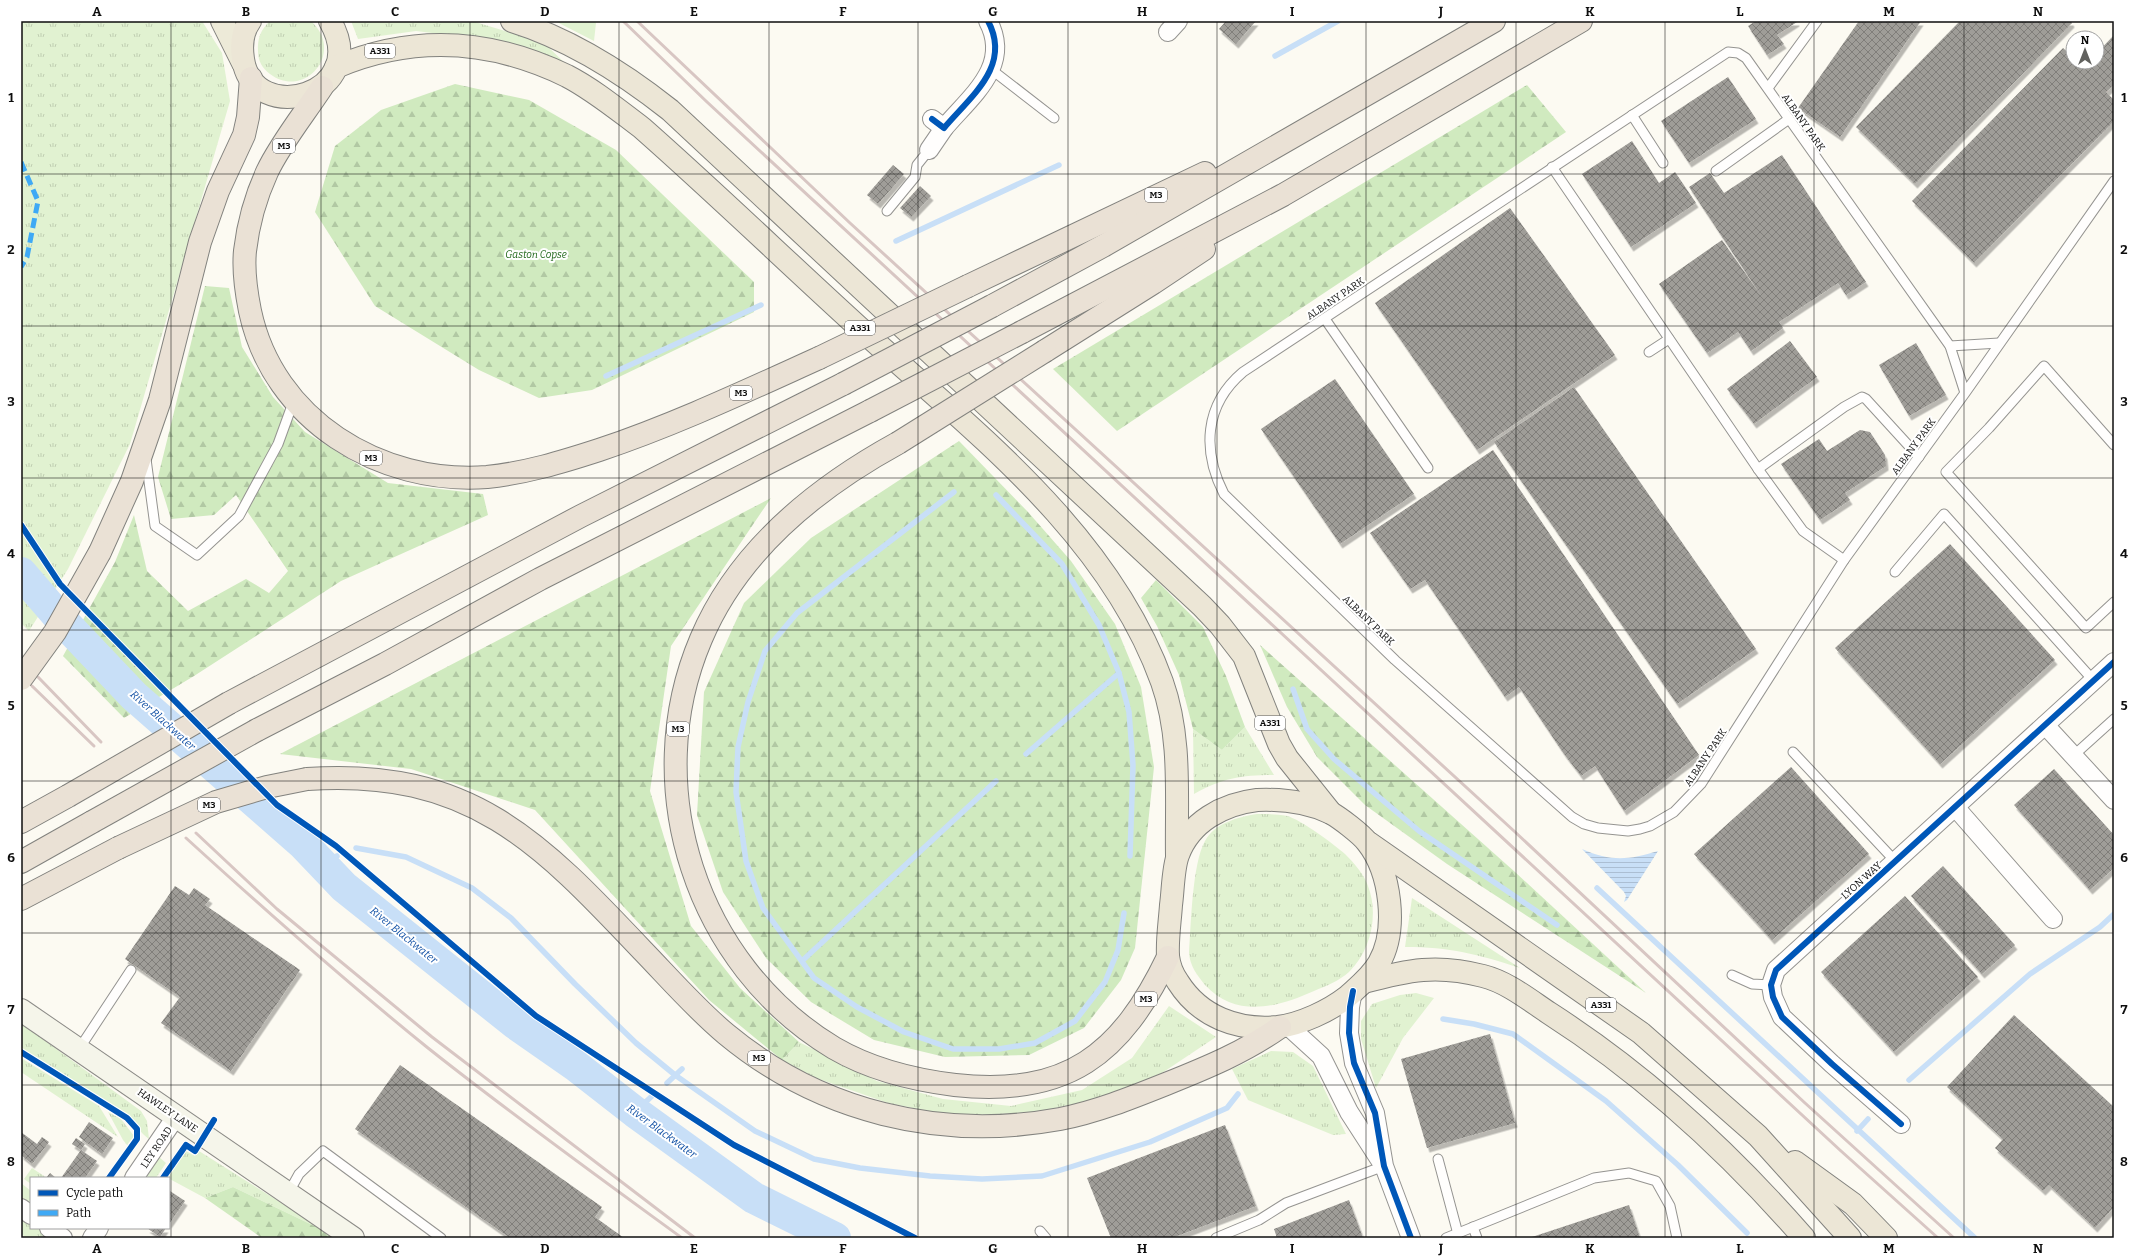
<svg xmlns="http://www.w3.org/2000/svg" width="2135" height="1259" font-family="Bitter,serif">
  <defs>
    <pattern id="grass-tufts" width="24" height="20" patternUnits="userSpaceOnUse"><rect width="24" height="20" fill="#e1f2d1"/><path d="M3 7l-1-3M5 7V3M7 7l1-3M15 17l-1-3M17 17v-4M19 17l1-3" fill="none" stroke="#c0ceb2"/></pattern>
    <pattern id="forest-firs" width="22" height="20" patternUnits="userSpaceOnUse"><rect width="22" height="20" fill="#d0eabf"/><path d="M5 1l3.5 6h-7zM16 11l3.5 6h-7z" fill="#b1c8a3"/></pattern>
    <pattern id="water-rules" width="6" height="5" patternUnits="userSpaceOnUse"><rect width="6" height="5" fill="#c8dff7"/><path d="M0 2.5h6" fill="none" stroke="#abbed3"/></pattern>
    <pattern id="building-cross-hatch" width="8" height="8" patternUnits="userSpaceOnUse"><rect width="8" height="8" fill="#9f9d98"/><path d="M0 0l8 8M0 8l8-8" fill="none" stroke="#807e7a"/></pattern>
    <filter id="shadow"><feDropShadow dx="2.5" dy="4.5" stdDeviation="0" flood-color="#0004"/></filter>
  </defs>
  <rect width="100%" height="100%" fill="#fcfaf2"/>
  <g fill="url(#grass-tufts)">
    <polygon points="21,21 202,21 222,53 230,101 130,444 68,569 29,631 21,623"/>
    <path d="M270,21H311C346,53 304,100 270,74C262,68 258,61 258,51C257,39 261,29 270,21Z"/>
    <polygon points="351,21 472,21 544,43 568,66 489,40 416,31 358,39"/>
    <path d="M1245,727L1274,775C1242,775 1222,778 1194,794L1193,729L1222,750Z"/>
    <path d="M1257,814C1267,814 1278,814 1287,816C1300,819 1335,845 1345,854C1354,863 1364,874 1368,886C1379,914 1371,951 1349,972C1339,981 1326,986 1314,991C1278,1007 1237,1019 1205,985C1197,975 1190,966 1189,953C1191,926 1192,864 1205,841C1215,823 1238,817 1257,814Z"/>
    <path d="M1412,898L1520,968C1477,954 1450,947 1405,947Z"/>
    <polygon points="1416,993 1434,998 1403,1038 1376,1088 1361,1039 1361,1021 1372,1004 1400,995"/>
    <polygon points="1169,1006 1216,1037 1162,1073 1102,1098 1036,1112 954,1116 888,1103 816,1078 782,1060 799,1042 877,1081 943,1099 1011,1106 1082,1090 1132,1058"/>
    <path d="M21,1023L141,1111L147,1121L149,1139C140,1133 136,1124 128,1116L21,1049Z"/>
    <polygon points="1271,1051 1293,1052 1313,1066 1346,1134 1333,1135 1248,1100 1232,1069"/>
    <polygon points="21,1058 99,1106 118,1137 21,1072"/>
    <polygon points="108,1112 121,1119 134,1136 127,1145 123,1140"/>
    <polygon points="186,1151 195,1156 199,1151 329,1233 233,1187 205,1198 166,1177"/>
    <polygon points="159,1157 166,1163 156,1178 144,1178"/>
    <polygon points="32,1168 47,1178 31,1178 31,1184 24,1179"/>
    <polygon points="21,1183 31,1191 31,1209 21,1201"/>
    <polygon points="21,1215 31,1222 31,1228 39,1228 54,1238 27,1238 21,1234"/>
  </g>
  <g fill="url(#forest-firs)">
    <polygon points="455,84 529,100 616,150 754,282 754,312 592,390 539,398 479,370 375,306 315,212 335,146 381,110"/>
    <polygon points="1527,85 1566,132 1117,431 1053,369"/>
    <polygon points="205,286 229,288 242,347 273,397 305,432 388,483 483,494 488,515 341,581 194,676 124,718 63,656 115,562 134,515 147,571 188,611 246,579 269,593 288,571 236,495 214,515 171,519 158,477"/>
    <polygon points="959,441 1028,512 1071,561 1115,624 1141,687 1154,767 1135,948 1121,980 1084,1028 1029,1055 945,1057 874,1040 811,1002 766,958 723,892 697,815 704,692 744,603 811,538"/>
    <polygon points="771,498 671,646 650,791 691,926 740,988 799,1042 782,1060 709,1000 535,810 411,769 280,754"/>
    <polygon points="1156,580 1203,627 1226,676 1245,727 1222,750 1193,729 1179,675 1157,626 1141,598"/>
    <polygon points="1260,645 1515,872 1646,993 1447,864 1365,805 1317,757 1287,707"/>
    <polygon points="233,1187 329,1233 335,1238 262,1238 205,1198"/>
  </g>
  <polygon fill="#e1f2d1" points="555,21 594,21 596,23 594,41"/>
  <path fill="url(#water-rules)" d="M1582,849C1611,862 1629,860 1658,851L1627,900L1624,902L1626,896L1624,892Z"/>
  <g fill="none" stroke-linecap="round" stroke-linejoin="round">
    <g stroke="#c8dff7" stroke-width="5.5">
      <polyline points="1275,56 1338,21"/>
      <polyline points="896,241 1059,165"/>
      <polyline points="606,376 761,305"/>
      <polyline points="954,492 797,613 765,651 748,702 738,747 736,792 746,861 763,908 814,978 857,1007 904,1032 953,1049 999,1049 1035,1043 1075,1021 1105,982 1118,950 1124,913"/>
      <polyline points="996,495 1062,564 1099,625 1119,673 1129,712 1133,765 1130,856"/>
      <polyline points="1293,689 1307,729 1334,759 1419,831 1557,925"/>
      <polyline points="1026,754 1119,673"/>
      <polyline points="356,848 406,857 472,888 511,918 575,984 636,1043 675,1075 755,1131 814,1159 860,1168 930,1176 982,1179 1042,1176 1150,1142 1227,1108 1238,1094"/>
      <polyline points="323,864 337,856"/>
      <polyline points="1597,888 1975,1238"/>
      <polyline points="803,960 996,781"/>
      <polyline points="1443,1019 1474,1024 1513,1034 1606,1101 1678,1165 1747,1233"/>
      <polyline points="1909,1080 2030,974 2100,927 2114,914"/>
      <polyline points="667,1083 682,1069"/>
      <polyline points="635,1112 652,1096"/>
      <polyline points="1857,1131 1868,1119"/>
    </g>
    <polyline stroke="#c8dff7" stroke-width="32" points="21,573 58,616 134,696 303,844 344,887 516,1024 576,1066 635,1112 754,1198 835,1238"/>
  </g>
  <g fill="url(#building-cross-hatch)" filter="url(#shadow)">
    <polygon points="1226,21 1256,21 1236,44 1219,29"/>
    <polygon points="1756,21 1797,21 1797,22 1777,35 1784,44 1767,55 1748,26"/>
    <polygon points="1859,21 1921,21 1840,137 1798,108"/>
    <polygon points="1960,21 2071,21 2072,23 1915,184 1856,127"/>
    <polygon points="2114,35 2114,85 2106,92 2114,100 2114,121 1974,263 1912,201 2063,48 2073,57 2073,62 2078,62 2083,67 2088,62 2097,62 2097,53"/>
    <polygon points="1728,77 1756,119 1689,163 1661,121"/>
    <polygon points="1632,141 1659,183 1675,172 1696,203 1631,247 1582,174"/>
    <polygon points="1782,155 1866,282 1846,295 1838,283 1779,322 1783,328 1751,351 1738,332 1707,353 1659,284 1722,240 1762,297 1689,187 1710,173 1724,193"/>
    <polygon points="893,165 904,174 878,204 867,195"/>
    <polygon points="920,186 931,196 911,217 900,208"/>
    <polygon points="1510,208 1615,355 1477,450 1375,303"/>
    <polygon points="1790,341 1817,377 1754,424 1727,389"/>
    <polygon points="1916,343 1946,395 1909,416 1879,365"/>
    <polygon points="1335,379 1414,494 1340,544 1261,429"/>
    <polygon points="1574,387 1756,649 1677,704 1494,442"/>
    <polygon points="1860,430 1870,432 1885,455 1886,466 1845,493 1850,500 1820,520 1781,464 1819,439 1827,451"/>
    <polygon points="1493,450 1699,755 1624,811 1595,766 1581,776 1564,754 1519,687 1505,697 1425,580 1410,589 1370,533"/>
    <polygon points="1950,544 2055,660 1940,764 1835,648"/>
    <polygon points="1791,767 1869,854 1772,940 1694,854"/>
    <polygon points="2054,769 2114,835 2114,868 2090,890 2014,805"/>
    <polygon points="1943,866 2015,945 1982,974 1911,896"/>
    <polygon points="175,886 189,895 194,888 210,899 205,905 300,970 231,1071 161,1023 180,997 125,959"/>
    <polygon points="1905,896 1978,977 1894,1052 1821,972"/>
    <polygon points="2014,1015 2114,1107 2114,1207 2095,1228 2049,1185 2043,1191 1995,1148 2003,1139 1947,1087"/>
    <polygon points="1490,1034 1515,1123 1427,1148 1401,1059"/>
    <polygon points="400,1065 602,1207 595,1217 624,1238 510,1238 355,1129"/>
    <polygon points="89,1122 113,1138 102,1154 79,1137"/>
    <polygon points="1225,1125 1256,1206 1172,1238 1111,1238 1087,1178"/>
    <polygon points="21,1132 37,1144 42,1137 49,1142 32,1164 21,1155"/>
    <polygon points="76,1138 85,1144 81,1150 72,1144"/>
    <polygon points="81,1150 97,1161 85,1178 61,1178"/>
    <polygon points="50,1173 56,1178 46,1178"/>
    <polygon points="170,1191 185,1201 169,1224 169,1192"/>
    <polygon points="1349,1200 1363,1238 1277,1238 1274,1229"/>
    <polygon points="1629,1205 1640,1238 1529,1238"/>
    <polygon points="147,1228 166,1228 160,1237"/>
  </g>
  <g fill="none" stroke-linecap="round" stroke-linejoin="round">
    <defs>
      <g id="service">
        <polyline points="992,70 1054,118"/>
        <polyline points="1768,88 1817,21"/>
        <polyline points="1632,115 1663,163"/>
        <polyline points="1552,167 1758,469 1803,531 1844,560"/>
        <polyline points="1716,171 1789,119"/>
        <polyline points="887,211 915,177 917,165 929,150"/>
        <polyline points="1325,319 1428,468"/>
        <polyline points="1950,346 1999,343"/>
        <polyline points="1649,352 1669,339"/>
        <path d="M1965,393L1950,346L1746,58L1738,53L1728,52L1243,372C1204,405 1202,451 1224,494L1395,660L1572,817L1584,824L1598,828L1628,831L1640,829L1650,826L1674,812L1701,784L1844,560L1965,393L2114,181"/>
        <polyline points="2114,445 2044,366 1989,428 1946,472 2086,628 2114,602"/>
        <polyline points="146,459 155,526 197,555 239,516 278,444 294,400"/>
        <polyline points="1758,469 1844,407 1862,397 1866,399 1919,457"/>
        <polyline points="1895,572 1944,514 2093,680"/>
        <polyline points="1793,752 1896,862"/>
        <polyline points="2073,756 2114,719"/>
        <polyline points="1732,975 1752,984 1771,985"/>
        <polyline points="79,1049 131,970"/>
        <polyline points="1438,1159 1458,1234"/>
        <polyline points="289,1192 299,1174 323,1151 441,1238"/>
        <polyline points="1473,1227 1477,1238"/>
        <polyline points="1040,1231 1046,1238"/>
        <polyline points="1216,1238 1259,1220 1286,1203 1384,1166"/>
        <polyline points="1446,1238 1594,1178 1629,1173 1656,1181 1670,1206 1677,1238"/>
      </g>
      <g id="minor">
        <polyline points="1168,32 1178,21"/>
        <path d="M932,119L944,128C971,96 1012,66 988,21"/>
        <polyline points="929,150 944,128"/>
        <polyline points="2045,725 2114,800"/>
        <polyline points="1956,808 2053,919"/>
        <polyline points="1353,991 1350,1007 1349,1033 1354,1063 1375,1113 1384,1166 1411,1238"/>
        <polyline points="1287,1025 1321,1056 1349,1112 1380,1160"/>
        <polyline points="1901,1124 1832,1064 1782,1017 1773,997 1771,985 1776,970 2114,662"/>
        <polyline points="134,1178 177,1115"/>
        <polyline points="21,1208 31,1215"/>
        <polyline points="49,1228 63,1238"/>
        <polyline points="92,1238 99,1228"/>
      </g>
      <polyline id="secondary" points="21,1010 353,1238"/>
      <polyline id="primary" points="222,21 243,63"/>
      <g id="trunk">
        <path d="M250,21C242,32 241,46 243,59C253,128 373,95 330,21"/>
        <path d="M512,21C570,39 622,72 670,110L1202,606L1220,625L1244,656L1279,744L1287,758L1331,813"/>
        <path d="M336,67C414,34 491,39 567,76C594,90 618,110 642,128C718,195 790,265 865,333C977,434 1109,535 1162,682C1182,738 1176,798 1177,856"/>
        <path d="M1257,800C1281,799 1308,802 1331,813C1340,818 1361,834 1367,842C1391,872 1398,930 1379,963C1371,977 1359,986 1347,997C1329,1011 1301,1024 1278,1027C1238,1031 1200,1017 1178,982C1173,975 1169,965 1168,956C1167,939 1170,921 1171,905C1173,891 1173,868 1178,855C1190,822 1223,804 1257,800Z"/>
        <polyline points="1369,843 1641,1033 1758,1136 1850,1238"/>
        <path d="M1364,982C1408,970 1437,964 1483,976C1507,982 1528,999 1549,1013C1644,1074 1730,1153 1804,1238"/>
        <polyline points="1795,1162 1853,1204 1886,1238"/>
      </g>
      <g id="motorway">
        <path d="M322,87C305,113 280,144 267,172C256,196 248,225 245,251C243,271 246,291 250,311C273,420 380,485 487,477C526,473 562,462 599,450C674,425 746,391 819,358"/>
        <polyline points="968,286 1205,173"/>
        <polyline points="992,306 1103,246 1494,21"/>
        <polyline points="1022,332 1283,195 1581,21"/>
        <polyline points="1045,351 1153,283 1204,249"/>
        <path d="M898,443C816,488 738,551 701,639C638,787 696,965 834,1048C870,1069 914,1080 955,1085C1067,1097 1121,1055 1168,957"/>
        <polyline points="100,552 132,481 160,400 200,242 218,191 244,135 248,117 251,78"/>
        <polyline points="229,703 581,516 843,384"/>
        <polyline points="257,730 385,664 540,579 870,411"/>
        <path d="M307,779C470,768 539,841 643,951C670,979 696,1009 726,1034C820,1112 940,1141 1060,1119C1096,1112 1131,1098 1166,1084C1206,1068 1245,1052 1280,1027"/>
        <polyline points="21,822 68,796"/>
        <polyline points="21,862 92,822"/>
        <polyline points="21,899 118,848"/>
      </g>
    </defs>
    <use href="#service" stroke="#959491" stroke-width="11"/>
    <use href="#minor" stroke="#959491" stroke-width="20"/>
    <use href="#secondary" stroke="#8c8b87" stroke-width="24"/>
    <use href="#primary" stroke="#82827e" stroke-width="24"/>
    <use href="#trunk" stroke="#82827e" stroke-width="24"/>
    <use href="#motorway" stroke="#82827e" stroke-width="24"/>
    <use href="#service" stroke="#fffefd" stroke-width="9"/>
    <use href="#minor" stroke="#fffefd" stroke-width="18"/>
    <use href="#secondary" stroke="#f5f5ea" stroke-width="22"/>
    <use href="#primary" stroke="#edead8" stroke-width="22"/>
    <use href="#trunk" stroke="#ece6d6" stroke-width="22"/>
    <use href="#motorway" stroke="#eae1d5" stroke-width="22"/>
    <g stroke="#d8c6c3" stroke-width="3">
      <polyline points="623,21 707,102 1841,1151 1938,1238"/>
      <polyline points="637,21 850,223 1514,831 1805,1103 1954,1238"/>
      <polyline points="38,677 101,742"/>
      <polyline points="32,686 94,746"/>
      <polyline points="196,833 277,909 432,1037 695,1238"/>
      <path d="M186,838C265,910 345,981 428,1048C511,1114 597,1176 682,1238"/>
    </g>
    <defs>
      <g id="motorway-bridge">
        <polyline points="819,358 968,286"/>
        <polyline points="843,384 992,306"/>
        <polyline points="870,411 1022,332"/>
        <polyline points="898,443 1045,351"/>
        <polyline points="21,679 55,632 100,552"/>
        <polyline points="68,796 229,703"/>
        <polyline points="92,822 257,730"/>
        <polyline points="118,848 216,802 267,787 307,779"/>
      </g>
    </defs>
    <use href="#motorway-bridge" stroke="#82827e" stroke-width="24" stroke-linecap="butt"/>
    <use href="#motorway-bridge" stroke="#eae1d5" stroke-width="22"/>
    <polyline stroke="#3fa9f5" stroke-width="5" stroke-dasharray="10 5" stroke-linecap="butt" points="21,162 38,201 27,257 21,267"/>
    <defs>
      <g id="cycleway">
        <path d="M932,119L944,128C971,96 1012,66 988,21"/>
        <polyline points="21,525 60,584 277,805 336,846 536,1016 734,1145 915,1238"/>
        <polyline points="1353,991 1350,1007 1349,1033 1354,1063 1375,1113 1384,1166 1411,1238"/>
        <polyline points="21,1052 127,1118 137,1129 137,1139 109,1178"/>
        <polyline points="1901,1124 1832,1064 1782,1017 1773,997 1771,985 1776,970 2114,662"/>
        <polyline points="163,1178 186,1145 195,1151 214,1120"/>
      </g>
    </defs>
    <use href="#cycleway" stroke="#fff" stroke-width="8"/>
    <use href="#cycleway" stroke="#0057b8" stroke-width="6"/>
  </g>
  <path fill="none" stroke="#0e0e0e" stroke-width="1" stroke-opacity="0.55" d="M171,21V1238M321,21V1238M470,21V1238M619,21V1238M769,21V1238M918,21V1238M1068,21V1238M1217,21V1238M1366,21V1238M1516,21V1238M1665,21V1238M1814,21V1238M1964,21V1238M21,174H2114M21,326H2114M21,478H2114M21,630H2114M21,781H2114M21,933H2114M21,1085H2114"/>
  <g text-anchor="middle" stroke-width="4" stroke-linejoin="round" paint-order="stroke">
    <g fill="#fff" stroke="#565656" stroke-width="1">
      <rect x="365" y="44" width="30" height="14" rx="3"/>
      <rect x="273" y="139" width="22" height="14" rx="3"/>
      <rect x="1145" y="188" width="22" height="14" rx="3"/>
      <rect x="845" y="321" width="30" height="14" rx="3"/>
      <rect x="730" y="386" width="22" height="14" rx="3"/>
      <rect x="360" y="451" width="22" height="14" rx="3"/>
      <rect x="1255" y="716" width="30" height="14" rx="3"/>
      <rect x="667" y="722" width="22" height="14" rx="3"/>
      <rect x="198" y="798" width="22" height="14" rx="3"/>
      <rect x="1135" y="992" width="22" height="14" rx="3"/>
      <rect x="1586" y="998" width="30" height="14" rx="3"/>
      <rect x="748" y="1051" width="22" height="14" rx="3"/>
    </g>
    <g font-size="9" font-weight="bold" fill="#0e0e0e">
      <text x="380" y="54">A331</text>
      <text x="284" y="149">M3</text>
      <text x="1156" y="198">M3</text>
      <text x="860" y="331">A331</text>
      <text x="741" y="396">M3</text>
      <text x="371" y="461">M3</text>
      <text x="1270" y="726">A331</text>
      <text x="678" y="732">M3</text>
      <text x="209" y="808">M3</text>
      <text x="1146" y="1002">M3</text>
      <text x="1601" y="1008">A331</text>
      <text x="759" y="1061">M3</text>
    </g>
    <g font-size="10" fill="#0e0e0e" stroke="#fff">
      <text transform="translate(1804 122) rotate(55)" y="4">ALBANY PARK</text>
      <text transform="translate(1335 298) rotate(-34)" y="4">ALBANY PARK</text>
      <text transform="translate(1913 446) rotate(-54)" y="4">ALBANY PARK</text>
      <text transform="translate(1369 620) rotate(44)" y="4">ALBANY PARK</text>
      <text transform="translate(1705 757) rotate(-56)" y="4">ALBANY PARK</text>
      <text transform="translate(1861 880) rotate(-42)" y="4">LYON WAY</text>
      <text transform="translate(168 1110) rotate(34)" y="4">HAWLEY LANE</text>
      <text transform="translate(156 1147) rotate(-56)" y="4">LEY ROAD</text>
    </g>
    <g font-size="10" font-style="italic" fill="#21681b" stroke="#fff">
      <text x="536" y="258">Gaston Copse</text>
    </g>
    <g font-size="11" font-style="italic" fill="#1251a5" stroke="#fff">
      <text transform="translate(163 720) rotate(42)" y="4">River Blackwater</text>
      <text transform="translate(404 935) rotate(39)" y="4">River Blackwater</text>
      <text transform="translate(662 1131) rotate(36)" y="4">River Blackwater</text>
    </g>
  </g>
  <rect width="2135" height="1259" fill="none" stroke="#ffffff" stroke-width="44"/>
  <rect x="30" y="1177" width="140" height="52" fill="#ffffff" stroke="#9f9f9f"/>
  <rect x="38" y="1190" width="20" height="6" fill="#0057b8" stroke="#9f9f9f"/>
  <text x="66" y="1197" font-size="12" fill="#0e0e0e">Cycle path</text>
  <rect x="38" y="1210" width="20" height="6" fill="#3fa9f5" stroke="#9f9f9f"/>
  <text x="66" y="1217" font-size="12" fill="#0e0e0e">Path</text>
  <g transform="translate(2085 50)"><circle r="19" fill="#ffffff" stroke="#9f9f9f"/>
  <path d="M0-3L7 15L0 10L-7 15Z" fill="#61615e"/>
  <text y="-6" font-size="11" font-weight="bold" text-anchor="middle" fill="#0e0e0e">N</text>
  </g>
  <rect x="22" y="22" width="2091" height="1215" fill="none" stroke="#0e0e0e" stroke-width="1.5"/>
  <g font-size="13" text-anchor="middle" font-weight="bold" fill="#0e0e0e">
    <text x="97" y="16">A</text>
    <text x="246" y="16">B</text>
    <text x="395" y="16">C</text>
    <text x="545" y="16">D</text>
    <text x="694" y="16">E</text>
    <text x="843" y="16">F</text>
    <text x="993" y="16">G</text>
    <text x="1142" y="16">H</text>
    <text x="1292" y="16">I</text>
    <text x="1441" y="16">J</text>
    <text x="1590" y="16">K</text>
    <text x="1740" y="16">L</text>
    <text x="1889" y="16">M</text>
    <text x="2038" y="16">N</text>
    <text x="11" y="102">1</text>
    <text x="2124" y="102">1</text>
    <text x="11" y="254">2</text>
    <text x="2124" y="254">2</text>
    <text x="11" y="406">3</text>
    <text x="2124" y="406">3</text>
    <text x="11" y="558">4</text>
    <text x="2124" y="558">4</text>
    <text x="11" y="710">5</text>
    <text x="2124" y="710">5</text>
    <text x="11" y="862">6</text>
    <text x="2124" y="862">6</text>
    <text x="11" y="1014">7</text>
    <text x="2124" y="1014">7</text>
    <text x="11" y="1166">8</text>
    <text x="2124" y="1166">8</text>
    <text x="97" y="1253">A</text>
    <text x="246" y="1253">B</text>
    <text x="395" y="1253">C</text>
    <text x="545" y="1253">D</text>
    <text x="694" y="1253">E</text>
    <text x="843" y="1253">F</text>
    <text x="993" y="1253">G</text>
    <text x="1142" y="1253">H</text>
    <text x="1292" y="1253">I</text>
    <text x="1441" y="1253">J</text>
    <text x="1590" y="1253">K</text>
    <text x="1740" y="1253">L</text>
    <text x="1889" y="1253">M</text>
    <text x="2038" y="1253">N</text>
  </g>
</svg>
